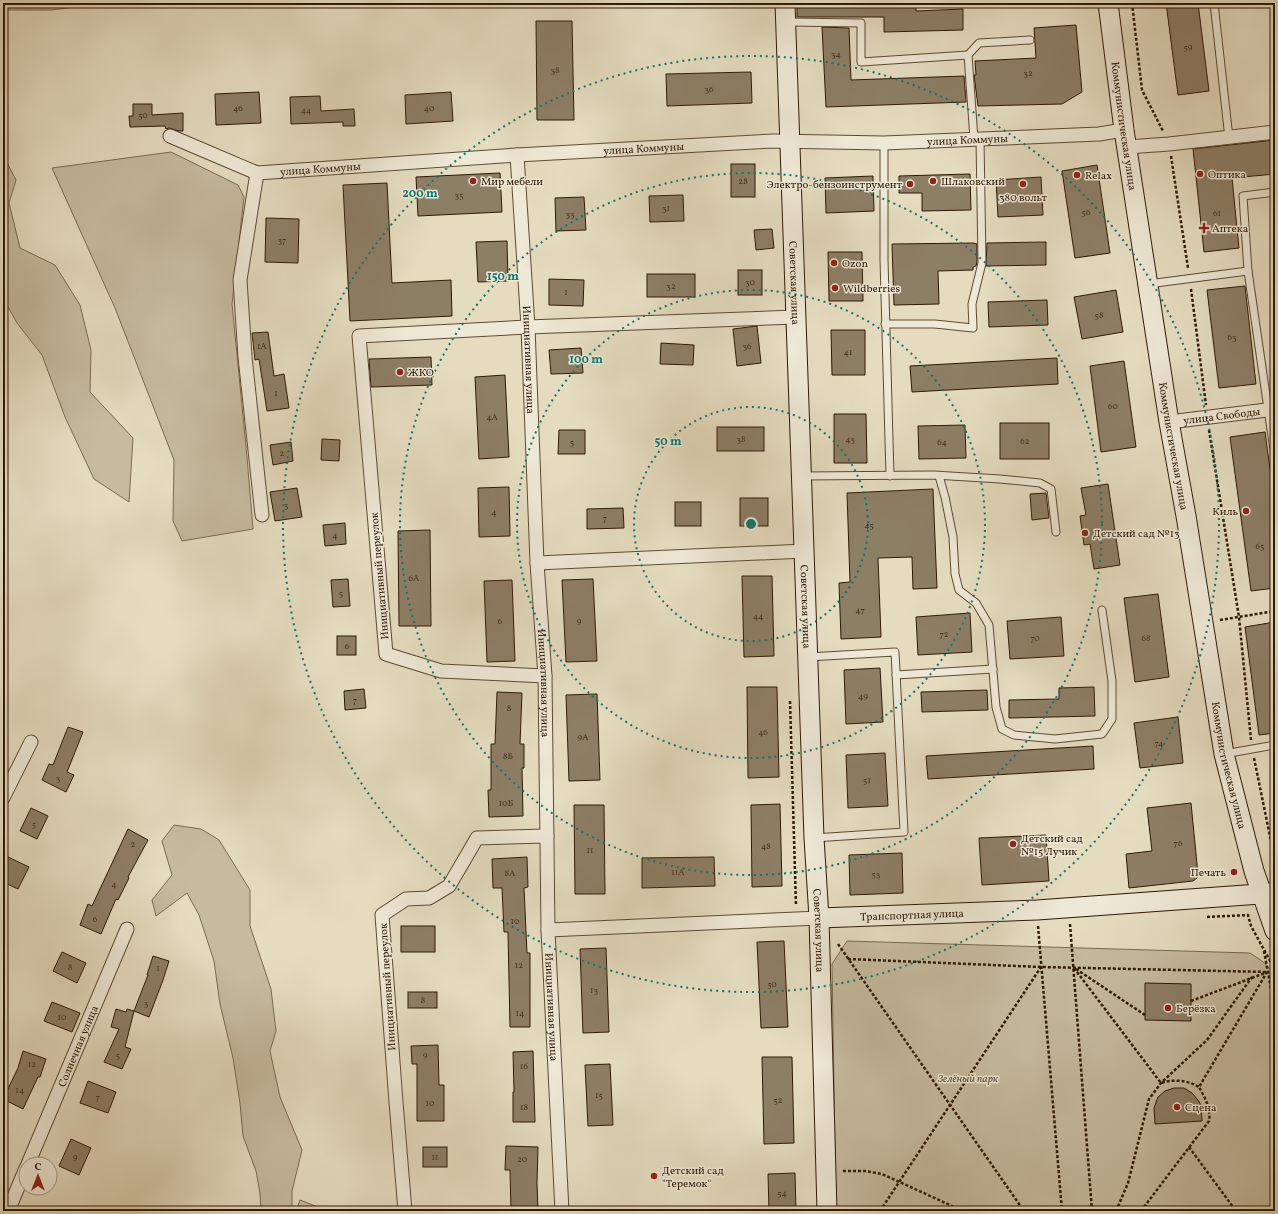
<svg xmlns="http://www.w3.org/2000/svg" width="1278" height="1214" font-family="Vollkorn,serif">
  <rect width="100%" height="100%" fill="#e5dcc0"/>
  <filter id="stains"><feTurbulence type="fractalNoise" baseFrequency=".005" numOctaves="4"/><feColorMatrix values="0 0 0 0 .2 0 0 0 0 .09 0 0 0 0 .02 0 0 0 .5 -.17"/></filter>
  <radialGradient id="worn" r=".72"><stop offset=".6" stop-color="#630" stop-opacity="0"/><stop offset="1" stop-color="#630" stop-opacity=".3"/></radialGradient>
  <g fill="#c6bba0" stroke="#7a6a52">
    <polygon points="3,3 98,3 98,4 52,10 3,10"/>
    <polygon points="171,152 238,185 244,197 232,304 247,457 253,529 182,541 173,521 174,460 115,308 52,168"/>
    <polygon points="3,155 16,180 9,203 20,248 55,265 80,305 91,350 90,392 133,438 129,502 94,479 65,417 42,355 17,323 3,298"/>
    <polygon points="174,825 201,829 219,840 250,890 250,926 271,989 276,1031 270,1051 280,1097 302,1150 292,1191 292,1211 261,1211 260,1193 256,1171 243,1136 240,1103 233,1058 220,1004 214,961 199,915 187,893 156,916 152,900 172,875 162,841"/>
    <path d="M847,941L1250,953C1262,961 1268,964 1275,977V1211H836L832,964Z"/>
    <polygon points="300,1200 323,1209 322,1211 296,1211"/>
  </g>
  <g fill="#8d7e66" stroke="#2e1904">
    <polygon points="797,3 879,3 879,5 916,5 916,11 963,9 963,30 884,32 884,17 797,17"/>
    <polygon points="1166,3 1198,3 1209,91 1178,95"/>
    <polygon points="536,21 572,21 574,120 537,120"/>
    <polygon points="1076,25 1082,92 1062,104 978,106 974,75 976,75 975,61 1036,58 1034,28"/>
    <polygon points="822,27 849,28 851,80 964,76 966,102 826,107"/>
    <polygon points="751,72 752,103 667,106 666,74"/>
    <polygon points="259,92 261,123 216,125 215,94"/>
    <polygon points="451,92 453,121 406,124 405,95"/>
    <polygon points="320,96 321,111 354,109 355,126 343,126 343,122 291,124 290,97"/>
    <polygon points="133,104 152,104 152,115 183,113 183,131 179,131 169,128 166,129 165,126 130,127 129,116 133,116"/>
    <polygon points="1275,140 1275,174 1232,178 1239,248 1204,252 1193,149"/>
    <rect x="731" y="164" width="24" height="33"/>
    <polygon points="1097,165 1110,253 1075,258 1062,171"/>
    <polygon points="500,173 502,212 418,216 416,177"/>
    <polygon points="970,174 971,210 922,211 922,193 899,193 899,176"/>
    <polygon points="873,176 874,211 826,213 825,178"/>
    <polygon points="1041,177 1043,215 998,217 996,180"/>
    <polygon points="387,183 392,283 451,280 452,316 350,321 343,185"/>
    <polygon points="683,195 684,221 650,222 649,196"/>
    <polygon points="584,197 586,230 556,231 555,198"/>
    <polygon points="266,218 299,219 298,263 265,262"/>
    <polygon points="772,229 774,248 756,250 754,230"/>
    <polygon points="507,241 508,281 478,282 476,242"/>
    <polygon points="1046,242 1046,265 986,266 987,243"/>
    <polygon points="973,243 977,244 977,262 976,266 973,267 973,270 938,271 939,304 894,305 892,244"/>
    <polygon points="828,252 862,252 863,301 829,301"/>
    <rect x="738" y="270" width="24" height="25"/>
    <rect x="647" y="274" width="48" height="23"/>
    <polygon points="549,279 584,280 583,306 549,305"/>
    <polygon points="1245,286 1256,384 1219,388 1207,290"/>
    <polygon points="1116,290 1123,332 1082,339 1074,297"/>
    <polygon points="1047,300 1048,325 989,327 988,302"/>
    <polygon points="757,326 761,363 737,366 733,329"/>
    <polygon points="831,330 865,330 865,375 832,375"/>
    <polygon points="268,332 274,376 284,374 289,408 267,411 259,359 255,360 252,333"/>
    <polygon points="661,343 694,345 693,365 660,364"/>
    <polygon points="581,348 583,373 551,374 549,350"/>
    <polygon points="431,357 432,385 371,387 369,359"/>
    <polygon points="1057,358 1058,384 912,392 910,366"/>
    <polygon points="1124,361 1136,447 1101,452 1090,366"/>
    <polygon points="505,375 509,457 479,459 475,377"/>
    <polygon points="834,414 866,414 867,463 834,463"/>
    <rect x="1000" y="423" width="49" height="36"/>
    <polygon points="965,425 966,458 919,459 918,426"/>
    <rect x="717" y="427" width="47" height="24"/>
    <polygon points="559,430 585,430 585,454 558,454"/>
    <polygon points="1265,432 1275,505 1275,588 1251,591 1230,437"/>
    <polygon points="322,439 340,440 339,461 321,460"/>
    <polygon points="291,442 293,461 273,465 270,445"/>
    <polygon points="1108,484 1120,565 1094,569 1090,544 1084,545 1080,516 1086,515 1081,488"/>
    <polygon points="509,487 510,536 479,537 478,488"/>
    <polygon points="297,488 302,517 275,521 270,492"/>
    <polygon points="933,489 937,588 913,589 912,557 878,558 881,637 841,639 839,583 850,582 847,493"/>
    <polygon points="1046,493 1049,518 1032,520 1030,494"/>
    <rect x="740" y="498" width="28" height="28"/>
    <rect x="675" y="502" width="26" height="24"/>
    <polygon points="623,508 624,528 587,529 587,509"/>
    <polygon points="345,523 346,544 325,546 323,525"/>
    <polygon points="430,530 431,626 399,626 398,531"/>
    <polygon points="742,576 772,576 774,656 744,657"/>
    <polygon points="348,579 350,606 333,607 331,580"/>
    <polygon points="593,579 597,661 566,662 562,580"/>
    <polygon points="512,580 515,661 487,662 484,581"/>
    <polygon points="1158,594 1169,677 1135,682 1124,598"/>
    <polygon points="970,613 972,652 918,655 916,617"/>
    <polygon points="1061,617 1064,656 1010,659 1007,621"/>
    <polygon points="1275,622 1275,733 1259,735 1245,627"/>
    <rect x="337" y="636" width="19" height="19"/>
    <polygon points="880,668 883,722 846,724 844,670"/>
    <polygon points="747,687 777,687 779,777 748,778"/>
    <polygon points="1094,687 1095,716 1009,718 1009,700 1059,699 1059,688"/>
    <polygon points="364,689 366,708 345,710 344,691"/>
    <polygon points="987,690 988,710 922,712 921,692"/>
    <polygon points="497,692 522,693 520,744 524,744 524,768 522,768 523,816 489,817 488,790 491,790 491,744 495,744"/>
    <polygon points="597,694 600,780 569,781 566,695"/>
    <polygon points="1178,717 1183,763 1140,768 1134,723"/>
    <polygon points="68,727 83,732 67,772 74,775 66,792 42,780 49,764 53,765"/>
    <polygon points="1093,746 1094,769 928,779 926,756"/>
    <polygon points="885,753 888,806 848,808 846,755"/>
    <polygon points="1191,803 1198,874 1197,878 1193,881 1129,888 1126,854 1152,851 1147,808"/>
    <polygon points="780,804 782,886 752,887 751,805"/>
    <polygon points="574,805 604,805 605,894 575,894"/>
    <polygon points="31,808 48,816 37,839 20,831"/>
    <polygon points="128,829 148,840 128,877 129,878 118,900 116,899 101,934 80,925 88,904 92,906"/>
    <polygon points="1046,835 1049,881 982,885 979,838"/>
    <polygon points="902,853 903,893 850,895 849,855"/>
    <polygon points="8,857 29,867 18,889 3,882 3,867"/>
    <polygon points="527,857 528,887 524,888 527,953 530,953 530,1027 510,1027 508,932 504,932 502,888 493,888 492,859"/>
    <polygon points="714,857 715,886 642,888 642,858"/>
    <rect x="401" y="926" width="34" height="26"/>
    <polygon points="784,941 788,1027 761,1028 757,942"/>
    <polygon points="606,948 609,1032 583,1033 580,949"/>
    <polygon points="62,952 86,963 77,983 53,971"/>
    <polygon points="153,956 169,961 163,980 149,1017 134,1011 148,975 147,975"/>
    <polygon points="1145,983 1191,984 1191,1021 1145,1020"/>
    <rect x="408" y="992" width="29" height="16"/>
    <polygon points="52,1002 80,1013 72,1032 44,1021"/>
    <polygon points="116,1009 126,1012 127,1009 134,1011 125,1047 131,1049 122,1069 104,1062 119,1029 111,1027"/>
    <polygon points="438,1045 439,1085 444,1085 444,1121 417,1121 417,1064 412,1064 411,1046"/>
    <polygon points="23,1051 46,1059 40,1077 38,1077 23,1109 3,1099 18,1068"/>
    <polygon points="533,1051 535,1122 513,1122 513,1092 514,1092 513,1052"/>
    <polygon points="762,1057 792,1057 794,1143 764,1144"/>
    <polygon points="610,1064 613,1125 588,1126 585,1065"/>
    <polygon points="88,1081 116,1092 108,1113 80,1103"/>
    <polygon points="1174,1088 1184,1088 1192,1093 1198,1100 1201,1105 1202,1121 1155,1124 1154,1108 1158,1097 1165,1091"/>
    <polygon points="71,1139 91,1148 79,1175 59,1166"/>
    <polygon points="506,1146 538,1147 537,1183 538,1211 511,1211 510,1170 505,1170"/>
    <rect x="423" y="1147" width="24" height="20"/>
    <polygon points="795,1173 796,1211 769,1211 768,1174"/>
  </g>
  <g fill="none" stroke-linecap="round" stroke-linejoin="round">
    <defs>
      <g id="lane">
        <polyline points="1214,3 1229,138"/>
        <polyline points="787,22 861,23 861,62 968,55"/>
        <polyline points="974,139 968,55 979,43 1030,40"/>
        <polyline points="884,143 884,260 890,476"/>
        <polyline points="1275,192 1243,196 1248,271 1275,457"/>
        <polyline points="1148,284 1248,271"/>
        <polyline points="885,324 935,324 973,328 972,304 982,263 980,139"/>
        <polyline points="802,476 934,475 1000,479 1040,483 1051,489 1056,532"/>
        <polyline points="939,476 945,497 953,537 955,574 959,590 976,603 989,625 996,707 1002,729 1014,735 1055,739 1102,734 1112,719 1112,681 1102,610"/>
        <polyline points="808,657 895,652 904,832 814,838"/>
        <polyline points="896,675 993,669"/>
        <polyline points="1224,754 1275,745"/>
      </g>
      <g id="street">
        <path id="s1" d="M170,136L257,173L517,155L773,141L884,143L1099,134L1124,130"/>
        <polyline points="1127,147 1169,144 1275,132"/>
        <path id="s2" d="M517,155L528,327L537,563L545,676L548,930L562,1211"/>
        <polyline points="257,173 240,280 245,357 262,515"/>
        <path id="s3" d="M1169,422L1275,409"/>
        <polyline points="537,563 804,551"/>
        <polyline points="545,676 441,671 386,654 359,336 528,327 795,317"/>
        <polyline points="3,798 31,742"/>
        <polyline points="548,930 819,918"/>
        <path id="s4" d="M28,1164L127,929"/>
        <polyline points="8,1211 26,1168"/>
        <polyline points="405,1211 396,1102 382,915 406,899 429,898 449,886 477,838 547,836"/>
      </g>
      <g id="secondary">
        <path id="s5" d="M785,3L814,838L819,918L827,1211"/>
        <path id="s6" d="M1108,3L1124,130L1169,422L1186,516L1224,754L1254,871L1275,931"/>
        <path id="s7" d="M819,918L1037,910L1274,893"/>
      </g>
    </defs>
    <use href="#lane" stroke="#5c4a33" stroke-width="9"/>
    <use href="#street" stroke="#5c4a33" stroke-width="15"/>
    <use href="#secondary" stroke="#2e1904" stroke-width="21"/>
    <g stroke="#2e1904" stroke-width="2.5" stroke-dasharray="3 2" stroke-linecap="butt">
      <polyline points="1132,3 1142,90 1163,131"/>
      <polyline points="1274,3 1275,3"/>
      <polyline points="1171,156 1188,268"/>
      <polyline points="1191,289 1206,405"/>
      <polyline points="1209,430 1239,617 1251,740"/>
      <polyline points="1220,620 1275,611"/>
      <polyline points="790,701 796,906"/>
      <polyline points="1254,758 1275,861"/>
      <polyline points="1207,917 1248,915 1251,926 1275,970"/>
      <polyline points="1070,924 1092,1211"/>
      <polyline points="1038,926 1062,1211"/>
      <polyline points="838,944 1024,1211"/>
      <polyline points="1264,951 1275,1010"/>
      <polyline points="848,959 1041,967 1268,972"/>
      <path d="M1074,968L1161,1083C1174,1079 1187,1080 1199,1087"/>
      <polyline points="1076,969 1145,1015"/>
      <polyline points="1191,1001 1265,973"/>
      <polyline points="1189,1147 1236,1211"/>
      <polyline points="843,1171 865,1171 882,1174 950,1205 960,1211"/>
      <polyline points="880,1211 1041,967"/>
      <polyline points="1116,1211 1128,1183 1149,1099 1161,1083 1207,1040 1252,977"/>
      <path d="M1141,1211L1209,1121C1211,1108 1205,1098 1199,1087L1267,972"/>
    </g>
    <use href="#lane" stroke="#eee8d6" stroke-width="7"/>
    <use href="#street" stroke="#eee8d6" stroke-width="13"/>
    <use href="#secondary" stroke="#eee8d6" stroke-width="19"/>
  </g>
  <g fill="none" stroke="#0f766e" stroke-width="2" stroke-dasharray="2 4">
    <circle cx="751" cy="524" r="117"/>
    <circle cx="751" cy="524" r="234"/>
    <circle cx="751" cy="524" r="351"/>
    <circle cx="751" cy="524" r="468"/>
  </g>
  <g fill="#8f2418" stroke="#eee8d6" stroke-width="1.5">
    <circle cx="1200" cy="174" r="4"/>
    <circle cx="1077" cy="175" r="4"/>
    <circle cx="473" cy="181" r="4"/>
    <circle cx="933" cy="181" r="4"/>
    <circle cx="910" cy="184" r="4"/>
    <circle cx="1023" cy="184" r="4"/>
    <path d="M1202 222h4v4h4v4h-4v4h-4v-4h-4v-4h4z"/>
    <circle cx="834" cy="263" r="4"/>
    <circle cx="835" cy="288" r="4"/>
    <circle cx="400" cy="372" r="4"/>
    <circle cx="1246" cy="511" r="4"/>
    <circle cx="1085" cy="533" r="4"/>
    <circle cx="1013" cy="844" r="4"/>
    <circle cx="1234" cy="872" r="4"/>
    <circle cx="1168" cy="1008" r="4"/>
    <circle cx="1177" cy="1107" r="4"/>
    <circle cx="654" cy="1176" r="4"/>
  </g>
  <g text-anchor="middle" stroke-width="3" stroke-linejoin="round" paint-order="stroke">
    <g font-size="9" fill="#46321c">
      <text x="1188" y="50">59</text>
      <text x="836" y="57">34</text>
      <text x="555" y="73">38</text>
      <text x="1028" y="76">32</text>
      <text x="709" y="92">36</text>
      <text x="238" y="111">46</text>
      <text x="429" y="111">40</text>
      <text x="306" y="113">44</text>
      <text x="143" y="118">50</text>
      <text x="743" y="184">28</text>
      <text x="459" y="198">35</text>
      <text x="666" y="211">31</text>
      <text x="1086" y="215">56</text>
      <text x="1217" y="216">61</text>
      <text x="570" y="217">33</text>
      <text x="282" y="243">37</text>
      <text x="750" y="285">30</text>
      <text x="671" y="289">32</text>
      <text x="566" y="295">1</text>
      <text x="1099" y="318">58</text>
      <text x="1232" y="340">63</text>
      <text x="262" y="349">1А</text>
      <text x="747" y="349">36</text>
      <text x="848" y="355">41</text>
      <text x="276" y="396">1</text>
      <text x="1113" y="409">60</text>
      <text x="492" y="420">4А</text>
      <text x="741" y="442">38</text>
      <text x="850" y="442">43</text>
      <text x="1025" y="444">62</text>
      <text x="572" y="445">5</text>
      <text x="942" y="445">64</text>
      <text x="282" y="456">2</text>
      <text x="286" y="508">3</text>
      <text x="494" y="515">4</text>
      <text x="605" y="521">7</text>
      <text x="869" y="528">45</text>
      <text x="335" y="538">4</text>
      <text x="1260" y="549">65</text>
      <text x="414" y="581">6А</text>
      <text x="341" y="596">5</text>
      <text x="860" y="613">47</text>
      <text x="758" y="619">44</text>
      <text x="500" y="624">6</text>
      <text x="579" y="624">9</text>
      <text x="944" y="637">72</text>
      <text x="1035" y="641">70</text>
      <text x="1146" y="641">68</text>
      <text x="347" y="649">6</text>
      <text x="863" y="699">49</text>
      <text x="355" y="703">7</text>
      <text x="509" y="711">8</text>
      <text x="763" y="735">46</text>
      <text x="583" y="740">9А</text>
      <text x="1159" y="746">74</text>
      <text x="508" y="759">8Б</text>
      <text x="58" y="781">3</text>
      <text x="867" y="783">51</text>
      <text x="506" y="806">10Б</text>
      <text x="34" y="827">5</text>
      <text x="1178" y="846">76</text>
      <text x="133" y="847">2</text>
      <text x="766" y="849">48</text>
      <text x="590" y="853">11</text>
      <text x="678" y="875">11А</text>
      <text x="510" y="876">8А</text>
      <text x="876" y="877">53</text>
      <text x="114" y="887">4</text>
      <text x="95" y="922">6</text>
      <text x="515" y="924">10</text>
      <text x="519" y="968">12</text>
      <text x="70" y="970">8</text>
      <text x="158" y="971">1</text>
      <text x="772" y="987">50</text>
      <text x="594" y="993">13</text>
      <text x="423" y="1003">8</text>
      <text x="146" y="1006">3</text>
      <text x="520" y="1016">14</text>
      <text x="62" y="1020">10</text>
      <text x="118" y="1058">5</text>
      <text x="425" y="1058">9</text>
      <text x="32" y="1067">12</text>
      <text x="524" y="1069">16</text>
      <text x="20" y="1093">14</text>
      <text x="599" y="1098">15</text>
      <text x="98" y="1100">7</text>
      <text x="778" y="1103">52</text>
      <text x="430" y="1106">10</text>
      <text x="524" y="1110">18</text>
      <text x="75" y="1160">9</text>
      <text x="435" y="1160">11</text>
      <text x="522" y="1162">20</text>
      <text x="782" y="1196">54</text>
    </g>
    <g font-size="11" fill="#2e1904" stroke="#eee8d6">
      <text dy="4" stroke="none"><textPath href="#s6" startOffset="124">Коммунистическая улица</textPath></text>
      <text dy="4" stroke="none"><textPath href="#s1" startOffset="806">улица Коммуны</textPath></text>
      <text dy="4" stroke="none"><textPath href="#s1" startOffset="482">улица Коммуны</textPath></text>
      <text dy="4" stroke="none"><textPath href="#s1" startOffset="158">улица Коммуны</textPath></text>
      <text dy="4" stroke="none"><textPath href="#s5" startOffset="280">Советская улица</textPath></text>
      <text dy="4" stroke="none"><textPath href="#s2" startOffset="205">Инициативная улица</textPath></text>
      <text dy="4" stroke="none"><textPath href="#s3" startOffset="53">улица Свободы</textPath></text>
      <text dy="4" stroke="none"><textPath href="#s6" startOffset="448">Коммунистическая улица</textPath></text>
      <text transform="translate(379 576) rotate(-95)" y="4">Инициативный переулок</text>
      <text dy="4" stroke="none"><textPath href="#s5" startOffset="604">Советская улица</textPath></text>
      <text dy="4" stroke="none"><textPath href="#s2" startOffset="529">Инициативная улица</textPath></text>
      <text dy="4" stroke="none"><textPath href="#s6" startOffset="772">Коммунистическая улица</textPath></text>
      <text dy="4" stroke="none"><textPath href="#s7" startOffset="93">Транспортная улица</textPath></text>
      <text dy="4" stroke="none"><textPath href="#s5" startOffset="928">Советская улица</textPath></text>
      <text transform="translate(387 987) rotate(-94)" y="4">Инициативный переулок</text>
      <text dy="4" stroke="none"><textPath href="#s2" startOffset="853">Инициативная улица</textPath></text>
      <text dy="4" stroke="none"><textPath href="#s4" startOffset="128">Солнечная улица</textPath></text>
    </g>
    <g font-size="11" fill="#2e1904" stroke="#eee8d6" text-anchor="start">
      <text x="1208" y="178">Оптика</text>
      <text x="1085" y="179">Relax</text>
      <text x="481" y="185">Мир мебели</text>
      <text x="941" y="185">Шлаковский</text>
      <text x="902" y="188" text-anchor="end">Электро-бензоинструмент</text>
      <text x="1023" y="201" text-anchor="middle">380 вольт</text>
      <text x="1212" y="232">Аптека</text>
      <text x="842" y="267">Ozon</text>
      <text x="843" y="292">Wildberries</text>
      <text x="408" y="376">ЖКО</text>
      <text x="1238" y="515" text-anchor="end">Киль</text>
      <text x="1093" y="537">Детский сад №13</text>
      <text x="1021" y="842">Детский сад<tspan x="1021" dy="13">№15 Лучик</tspan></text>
      <text x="1226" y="876" text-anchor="end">Печать</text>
      <text x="1176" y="1012">Берёзка</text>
      <text x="1185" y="1111">Сцена</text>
      <text x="662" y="1174">Детский сад<tspan x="662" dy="13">"Теремок"</tspan></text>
    </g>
    <g font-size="11" font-style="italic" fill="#5c4a33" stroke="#eee8d6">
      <text x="968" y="1082">Зелёный парк</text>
    </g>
  </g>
  <circle cx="751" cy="524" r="6" fill="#0f766e" stroke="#eee8d6" stroke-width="2"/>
  <g font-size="12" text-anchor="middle" font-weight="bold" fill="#0f766e" stroke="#eee8d6" stroke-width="3" stroke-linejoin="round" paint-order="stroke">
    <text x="420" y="197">200 m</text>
    <text x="503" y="280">150 m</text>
    <text x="586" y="363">100 m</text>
    <text x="668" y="445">50 m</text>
  </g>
  <rect width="1278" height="1214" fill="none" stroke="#e5dcc0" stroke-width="16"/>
  <rect x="4" y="4" width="1270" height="1206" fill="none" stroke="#2e1904" stroke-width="2"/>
  <rect x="8" y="8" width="1262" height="1198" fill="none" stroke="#2e1904"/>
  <g transform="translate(38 1176)"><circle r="19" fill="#eee8d6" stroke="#a19582"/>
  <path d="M0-3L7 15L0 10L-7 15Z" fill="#8f2418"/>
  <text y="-6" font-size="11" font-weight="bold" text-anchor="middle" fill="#2e1904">С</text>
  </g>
  <rect width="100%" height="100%" filter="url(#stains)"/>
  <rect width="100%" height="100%" fill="url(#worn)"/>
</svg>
